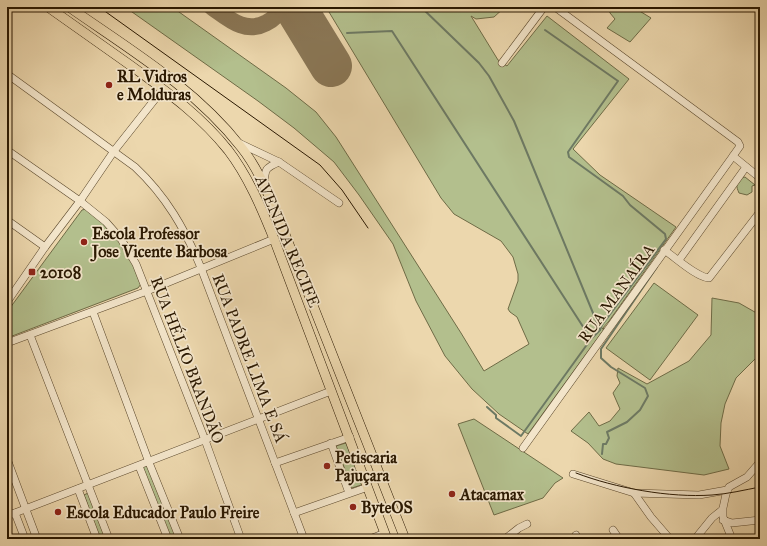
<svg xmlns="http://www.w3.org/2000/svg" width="767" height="546" font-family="'IM FELL Great Primer',serif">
  <rect width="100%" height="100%" fill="#ecd7ad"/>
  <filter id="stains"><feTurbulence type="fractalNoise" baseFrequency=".005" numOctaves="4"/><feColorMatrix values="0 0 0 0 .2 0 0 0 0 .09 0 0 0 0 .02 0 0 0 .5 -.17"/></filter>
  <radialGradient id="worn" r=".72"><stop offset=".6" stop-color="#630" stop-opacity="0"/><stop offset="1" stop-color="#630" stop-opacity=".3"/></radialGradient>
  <g fill="#b3bf8d" stroke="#6e6b46">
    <polygon points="125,7 172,7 286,88 316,112 336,137 461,333 484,371 529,344 517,317 510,312 508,309 518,281 518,274 513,257 501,241 454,214 441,198 326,7 505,7 494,17 476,19 471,16 498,60 507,66 547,16 629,79 573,149 600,175 676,227 609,321 602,329 605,328 528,434 499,414 472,389 445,356 416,301 393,244 359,195 334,162 294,128 258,101"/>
    <polygon points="608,7 633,7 651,18 630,42 607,28 615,19 610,13"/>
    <path d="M745,177L755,185L752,186V192L747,195L739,193C736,186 736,184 740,178Z"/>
    <polygon points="86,209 89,210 120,239 132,261 141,284 138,288 7,338 7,312 82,210"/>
    <polygon points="654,283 698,315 650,380 606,348"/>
    <polygon points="712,298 739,303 760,315 760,354 736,378 725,404 721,423 720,446 729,469 704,475 616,464 603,459 588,443 571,431 589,412 599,426 610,421 620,409 613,393 620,383 617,376 618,368 647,384 689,361 711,335"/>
    <polygon points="474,419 563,478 555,483 543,498 494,515 458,424"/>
    <polygon points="349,442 364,484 352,488 336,446"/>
    <polygon points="149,465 179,539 169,539 141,468"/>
    <polygon points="88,493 107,539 100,539 84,495"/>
  </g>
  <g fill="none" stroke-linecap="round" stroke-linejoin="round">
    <g stroke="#6d7963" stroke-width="2">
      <polyline points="421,7 479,63 489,76 514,121 600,330"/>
      <polyline points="347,33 392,31 591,339"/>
      <polyline points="487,407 496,415 496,418 521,436 591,339 600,330 602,325 666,239 665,234 630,205 623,196 569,157 568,152 618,81 545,30"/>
      <polyline points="602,454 603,444 606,444 609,438 607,432 627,422 640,410 648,396 645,388 611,367 601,358 601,349 657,267"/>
    </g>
    <path stroke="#8a7756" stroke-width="17" d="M212,7C229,19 245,34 266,23C273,20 278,14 281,7"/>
    <polyline stroke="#8a7756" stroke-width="42" points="295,7 331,66"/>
    <defs>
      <g id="minor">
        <polyline points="555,7 738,142 740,146 733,156 760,178"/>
        <polyline points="759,7 760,8"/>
        <polyline points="502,63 544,7"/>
        <path d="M7,74L135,167C166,196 185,229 201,268L304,539"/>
        <polyline points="239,143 279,162 339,203"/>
        <polyline points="7,150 80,201 106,222 121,239 136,264 205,440 241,539"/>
        <path d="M264,185C265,169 265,168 279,162"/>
        <polyline points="7,220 45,247"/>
        <path d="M664,250C675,257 696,277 709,278L760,212"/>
        <polyline points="679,260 746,167"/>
        <polyline points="7,302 45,247 80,201 114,151 163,89"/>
        <polyline points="93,312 150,465 180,539"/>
        <polyline points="30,335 109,539"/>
        <polyline points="7,343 147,291 274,239"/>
        <polyline points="331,443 349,493"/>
        <polyline points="523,448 733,156"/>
        <polyline points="7,459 37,539"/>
        <polyline points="275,463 350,437"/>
        <polyline points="139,466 168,539"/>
        <polyline points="573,474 634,493 699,495 727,490"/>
        <polyline points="78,489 97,539"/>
        <polyline points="634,493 651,517 670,539"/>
        <polyline points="15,513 25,539"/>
        <polyline points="294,513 368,487"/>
        <polyline points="7,516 331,391"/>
        <polyline points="723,520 732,523 760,520"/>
        <polyline points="613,530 619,539"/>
        <polyline points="576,535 578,539"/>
        <polyline points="370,539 385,533"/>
        <polyline points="505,539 519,528 527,524"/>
        <polyline points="695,539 712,518 722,510"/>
        <polyline points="732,539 723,517 723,508 726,494 729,487 747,477 760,462"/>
      </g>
      <g id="major">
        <path d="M48,7C75,26 103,46 130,65C167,92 199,114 228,150C248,176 262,209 274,239L387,539"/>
        <path d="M69,7C129,49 195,88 241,147C258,168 268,194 279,219L405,539"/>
      </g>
    </defs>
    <use href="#minor" stroke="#5a472b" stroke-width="8"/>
    <use href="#major" stroke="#291700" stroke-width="10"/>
    <use href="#minor" stroke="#f3e5ca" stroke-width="7"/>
    <use href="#major" stroke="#ecd7ad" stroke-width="9"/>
    <g stroke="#291700" stroke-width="1">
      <polyline points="99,7 320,165 342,190 368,228"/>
      <path d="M576,473C615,488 670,498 712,495C728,494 744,490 760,487"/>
    </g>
  </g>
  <g fill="#8f2418" stroke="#f3e5ca" stroke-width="1.5">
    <circle cx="109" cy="85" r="4"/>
    <circle cx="84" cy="242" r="4"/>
    <rect x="28" y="268" width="8" height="8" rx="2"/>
    <circle cx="327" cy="466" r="4"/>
    <circle cx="452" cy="494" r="4"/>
    <circle cx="353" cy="507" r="4"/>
    <circle cx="58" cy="512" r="4"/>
  </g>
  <g text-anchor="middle" stroke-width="3.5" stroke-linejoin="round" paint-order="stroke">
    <g font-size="16" font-weight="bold" fill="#291700" stroke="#f3e5ca" text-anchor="start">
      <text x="117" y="82">RL Vidros<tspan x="117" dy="18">e Molduras</tspan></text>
      <text x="92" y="239">Escola Professor<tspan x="92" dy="18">Jose Vicente Barbosa</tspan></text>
      <text x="40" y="278">20108</text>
      <text x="335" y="463">Petiscaria<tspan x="335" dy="18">Pajuçara</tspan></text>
      <text x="460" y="500">Atacamax</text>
      <text x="361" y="513">ByteOS</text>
      <text x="66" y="518">Escola Educador Paulo Freire</text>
    </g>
    <g font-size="16" fill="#291700" stroke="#f3e5ca">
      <text transform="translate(288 241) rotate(67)" y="6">AVENIDA RECIFE</text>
      <text transform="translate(616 293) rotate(-54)" y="6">RUA MANAÍRA</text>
      <text transform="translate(250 358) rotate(69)" y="6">RUA PADRE LIMA E SÁ</text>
      <text transform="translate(188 360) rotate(69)" y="6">RUA HÉLIO BRANDÃO</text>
    </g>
  </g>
  <rect width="767" height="546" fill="none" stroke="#ecd7ad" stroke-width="24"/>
  <rect x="8" y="8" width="751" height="530" fill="none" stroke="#291700" stroke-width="2"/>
  <rect x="12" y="12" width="743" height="522" fill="none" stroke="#291700"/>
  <rect width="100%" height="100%" filter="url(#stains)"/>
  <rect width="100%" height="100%" fill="url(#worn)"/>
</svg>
